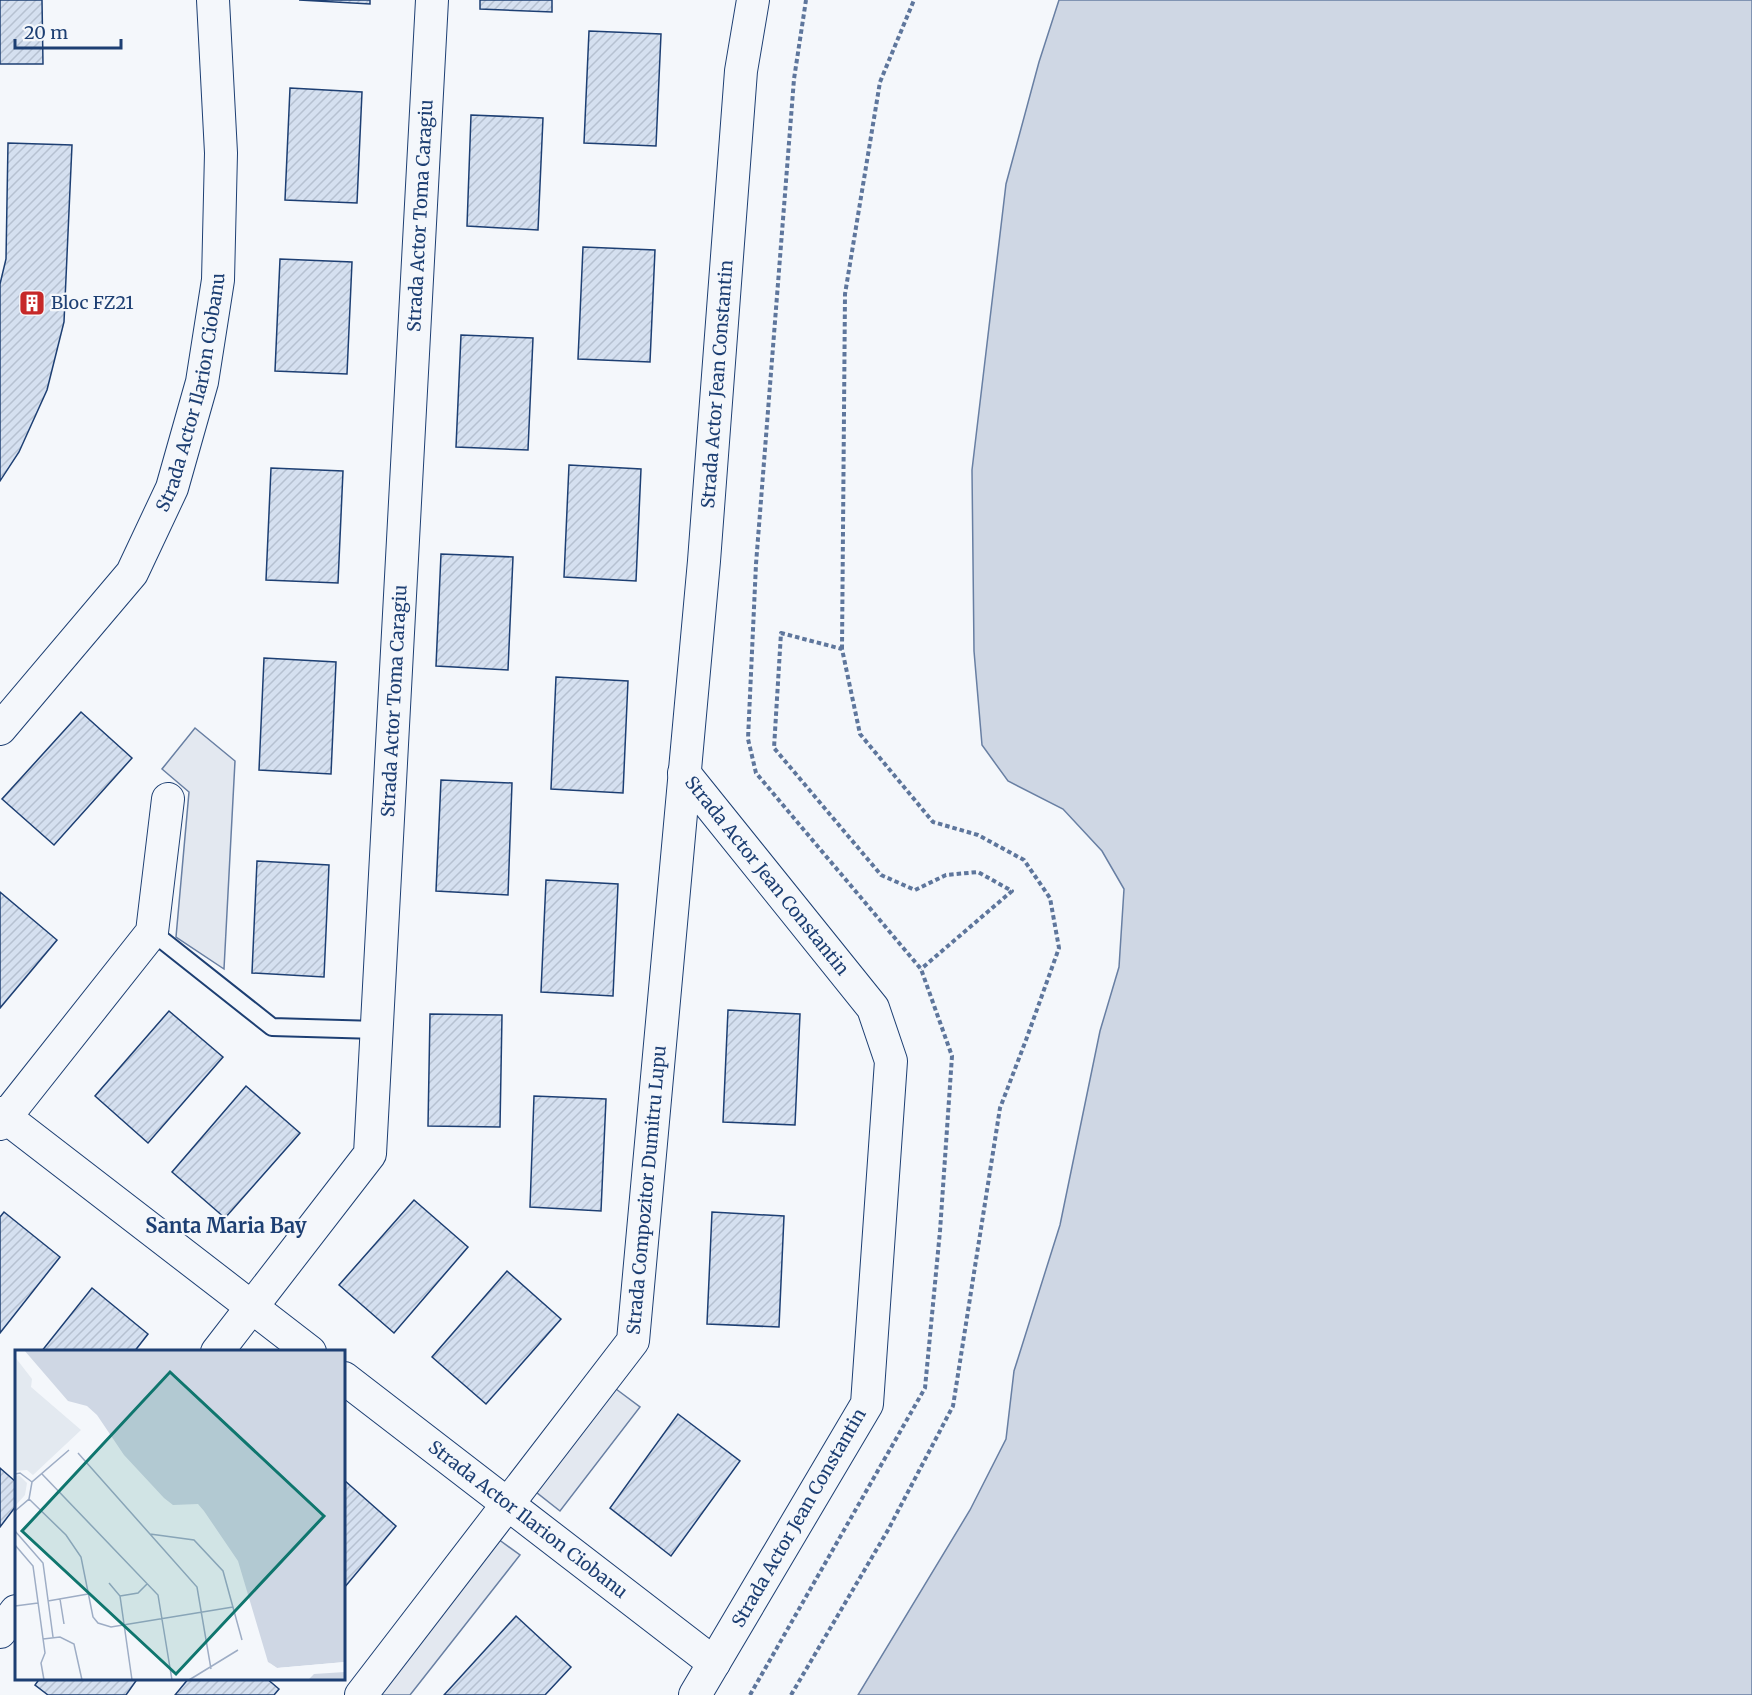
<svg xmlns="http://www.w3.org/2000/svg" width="1752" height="1695" font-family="Merriweather,serif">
  <defs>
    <pattern id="building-hatch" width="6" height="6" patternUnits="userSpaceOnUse" patternTransform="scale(1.5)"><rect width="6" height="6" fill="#d5e0f0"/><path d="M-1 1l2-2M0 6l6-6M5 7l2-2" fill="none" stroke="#b6c1d1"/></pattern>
  </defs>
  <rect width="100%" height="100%" fill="#f4f7fb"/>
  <g fill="#e3e8f0" stroke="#687fa3" stroke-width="1.5">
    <polygon points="195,728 235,761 224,969 176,937 189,792 162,769"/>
    <polygon points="616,1389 640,1407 560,1511 536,1492"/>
    <polygon points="498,1539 520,1555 410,1695 376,1695"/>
  </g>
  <polygon fill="#cfd7e4" stroke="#687fa3" stroke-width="1.5" points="1059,0 1752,0 1752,1695 858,1695 970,1510 1006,1439 1014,1371 1060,1225 1100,1031 1119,967 1124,889 1102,851 1063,809 1008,781 982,745 974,651 972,470 1006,184 1039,62"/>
  <g fill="url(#building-hatch)" stroke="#1d3f73" stroke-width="1.5">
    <polygon points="0,0 42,0 43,64 0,64"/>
    <polygon points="299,0 370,0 370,4"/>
    <polygon points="480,0 552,0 552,12 480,9"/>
    <polygon points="589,31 661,34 656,146 584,143"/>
    <polygon points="290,88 362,92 357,203 285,200"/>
    <polygon points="471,115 543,118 538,230 467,226"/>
    <polygon points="8,143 72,145 64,322 47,390 19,452 0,481 0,284 6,259"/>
    <polygon points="583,247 655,250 650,362 578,359"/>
    <polygon points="280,259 352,262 347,374 275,371"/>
    <polygon points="461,335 533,338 528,450 456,447"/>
    <polygon points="569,465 641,469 636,581 564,577"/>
    <polygon points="271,468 343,471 338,583 266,580"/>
    <polygon points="441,554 513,557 508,670 436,666"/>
    <polygon points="264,658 336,662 331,774 259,770"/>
    <polygon points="556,677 628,681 623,793 551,789"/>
    <polygon points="81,712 132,758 54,845 2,799"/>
    <polygon points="441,780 512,783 508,895 436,891"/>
    <polygon points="257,861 329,865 324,977 252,973"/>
    <polygon points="546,880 618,884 613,996 541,992"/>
    <polygon points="0,892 57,940 0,1008"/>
    <polygon points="728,1010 800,1014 795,1125 723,1122"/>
    <polygon points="169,1011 223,1057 148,1143 95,1096"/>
    <polygon points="430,1014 502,1015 500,1127 428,1126"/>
    <polygon points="246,1086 300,1133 225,1218 172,1172"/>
    <polygon points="534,1096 606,1099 601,1211 530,1207"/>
    <polygon points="414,1200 468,1247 394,1333 339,1285"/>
    <polygon points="4,1212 60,1257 0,1333 0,1217"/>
    <polygon points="712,1212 784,1216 779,1327 707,1324"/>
    <polygon points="507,1271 561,1319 486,1404 432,1357"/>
    <polygon points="92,1288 148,1334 134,1352 41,1352"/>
    <polygon points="678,1414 740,1461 671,1556 610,1508"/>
    <polygon points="0,1468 16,1482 16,1506 0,1527"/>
    <polygon points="344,1480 396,1526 344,1588"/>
    <polygon points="516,1616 571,1667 545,1695 444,1695"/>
    <polygon points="40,1678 138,1678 126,1695 48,1695 35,1685"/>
    <polygon points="189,1678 266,1678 279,1689 274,1695 175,1695"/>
  </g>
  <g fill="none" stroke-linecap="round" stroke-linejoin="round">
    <defs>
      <polyline id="service" points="152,932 272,1027 377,1030"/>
      <g id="minor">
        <path id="s1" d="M0,729L132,573L172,488L202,382L218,280L221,153L213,0"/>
        <path id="s2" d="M684,773L873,1008L891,1061L867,1404L695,1695"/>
        <polyline points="0,1113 310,1352"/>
        <polyline points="0,1124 152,932 168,799"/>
        <path id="s3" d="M217,1352L370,1154L432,0"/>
        <path id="s4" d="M344,1378L714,1663"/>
        <polyline points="0,1632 16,1611"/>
        <path id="s5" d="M361,1695L633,1341L704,561L741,71L753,0"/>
      </g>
    </defs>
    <use href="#service" stroke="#1d3f73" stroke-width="20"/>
    <use href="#minor" stroke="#1d3f73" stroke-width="34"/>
    <g stroke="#5e769c" stroke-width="4" stroke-dasharray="4.5 3" stroke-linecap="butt">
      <polyline points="842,649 845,294 880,82 914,0"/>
      <polyline points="750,1695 925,1388 940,1231 952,1056 921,969 756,773 748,739 756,564 794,79 806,0"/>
      <polyline points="791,1695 888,1530 953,1406 1000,1108 1026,1040 1059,948 1050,898 1024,860 978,835 933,822 860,734 842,649 781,633 774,748 881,875 915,890 946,875 978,872 1012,891 921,969"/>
    </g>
    <use href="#service" stroke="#f4f7fb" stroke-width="16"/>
    <use href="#minor" stroke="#f4f7fb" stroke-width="32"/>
  </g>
  <defs>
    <symbol id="building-square" viewBox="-11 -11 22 22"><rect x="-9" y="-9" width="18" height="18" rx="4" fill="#c62828" stroke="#f4f7fb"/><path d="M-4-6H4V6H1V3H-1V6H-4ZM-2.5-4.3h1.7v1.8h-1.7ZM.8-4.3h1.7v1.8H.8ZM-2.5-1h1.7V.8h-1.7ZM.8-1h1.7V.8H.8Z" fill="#fff"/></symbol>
  </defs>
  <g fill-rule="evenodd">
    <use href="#building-square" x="17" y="288" width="30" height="30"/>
  </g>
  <g text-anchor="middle" stroke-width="4.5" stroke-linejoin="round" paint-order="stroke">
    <g font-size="18" fill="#1d3f73" stroke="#f4f7fb">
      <text dy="6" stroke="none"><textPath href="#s3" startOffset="1190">Strada Actor Toma Caragiu</textPath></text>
      <text dy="6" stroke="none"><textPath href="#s5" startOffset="1407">Strada Actor Jean Constantin</textPath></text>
      <text dy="6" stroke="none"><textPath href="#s1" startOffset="396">Strada Actor Ilarion Ciobanu</textPath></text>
      <text dy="6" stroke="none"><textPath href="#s3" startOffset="704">Strada Actor Toma Caragiu</textPath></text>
      <text dy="6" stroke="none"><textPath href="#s2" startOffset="132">Strada Actor Jean Constantin</textPath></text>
      <text dy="6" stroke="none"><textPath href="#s5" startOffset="598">Strada Compozitor Dumitru Lupu</textPath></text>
      <text transform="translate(799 1518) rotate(-60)" y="6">Strada Actor Jean Constantin</text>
      <text dy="6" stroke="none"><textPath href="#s4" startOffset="232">Strada Actor Ilarion Ciobanu</textPath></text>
    </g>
    <g font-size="18" fill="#1d3f73" stroke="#f4f7fb" text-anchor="start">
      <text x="51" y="309">Bloc FZ21</text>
    </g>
    <g font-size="20" font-weight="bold" fill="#1d3f73" stroke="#f4f7fb">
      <text x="226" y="1233">Santa Maria Bay</text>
    </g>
  </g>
  <g transform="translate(15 1350)">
    <rect width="330" height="330" fill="#f4f7fb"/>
    <path d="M0,7L17,29L16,37L66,80L18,125L12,120L0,121ZM4,125L12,133L10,145L0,156V126Z" fill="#e3e9f0"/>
    <path d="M9,0H330V312L262,318L253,312L223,211L189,161L183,154L158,155L149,148L109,105L82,65L72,56L53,51ZM330,322V330H293L299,324Z" fill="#cfd7e4"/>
    <path d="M253,312L262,318L330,312V315L262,321Z" fill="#f4f7fb"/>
    <path fill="none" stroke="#9eadc5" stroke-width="1.5" d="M63,103L182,237L196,319M0,124L5,123L17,132M27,124L143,245L157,330M14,149L51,185L66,207L78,267L83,273L96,277L218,257M0,161L14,149L17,132L54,100M0,181L28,213L38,287M135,184L179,190L208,221L227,290M0,195L18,216L30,303L26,313L29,330M94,233L105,246L117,330M105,246L123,243L132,234M45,249L49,274M33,251L73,244M0,256L23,253M28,289L45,287L59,294L67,330M174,330L223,300"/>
    <path fill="#0f766e" fill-opacity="0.15" stroke="#0f766e" stroke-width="3" d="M155,22L309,166L161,324L7,181Z"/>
    <rect width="330" height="330" fill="none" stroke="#1d3f73" stroke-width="3"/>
  </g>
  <path d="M15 39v9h106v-9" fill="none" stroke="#1d3f73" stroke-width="3"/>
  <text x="24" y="39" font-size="18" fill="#1d3f73" stroke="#f4f7fb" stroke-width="4.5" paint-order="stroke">20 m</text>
</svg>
